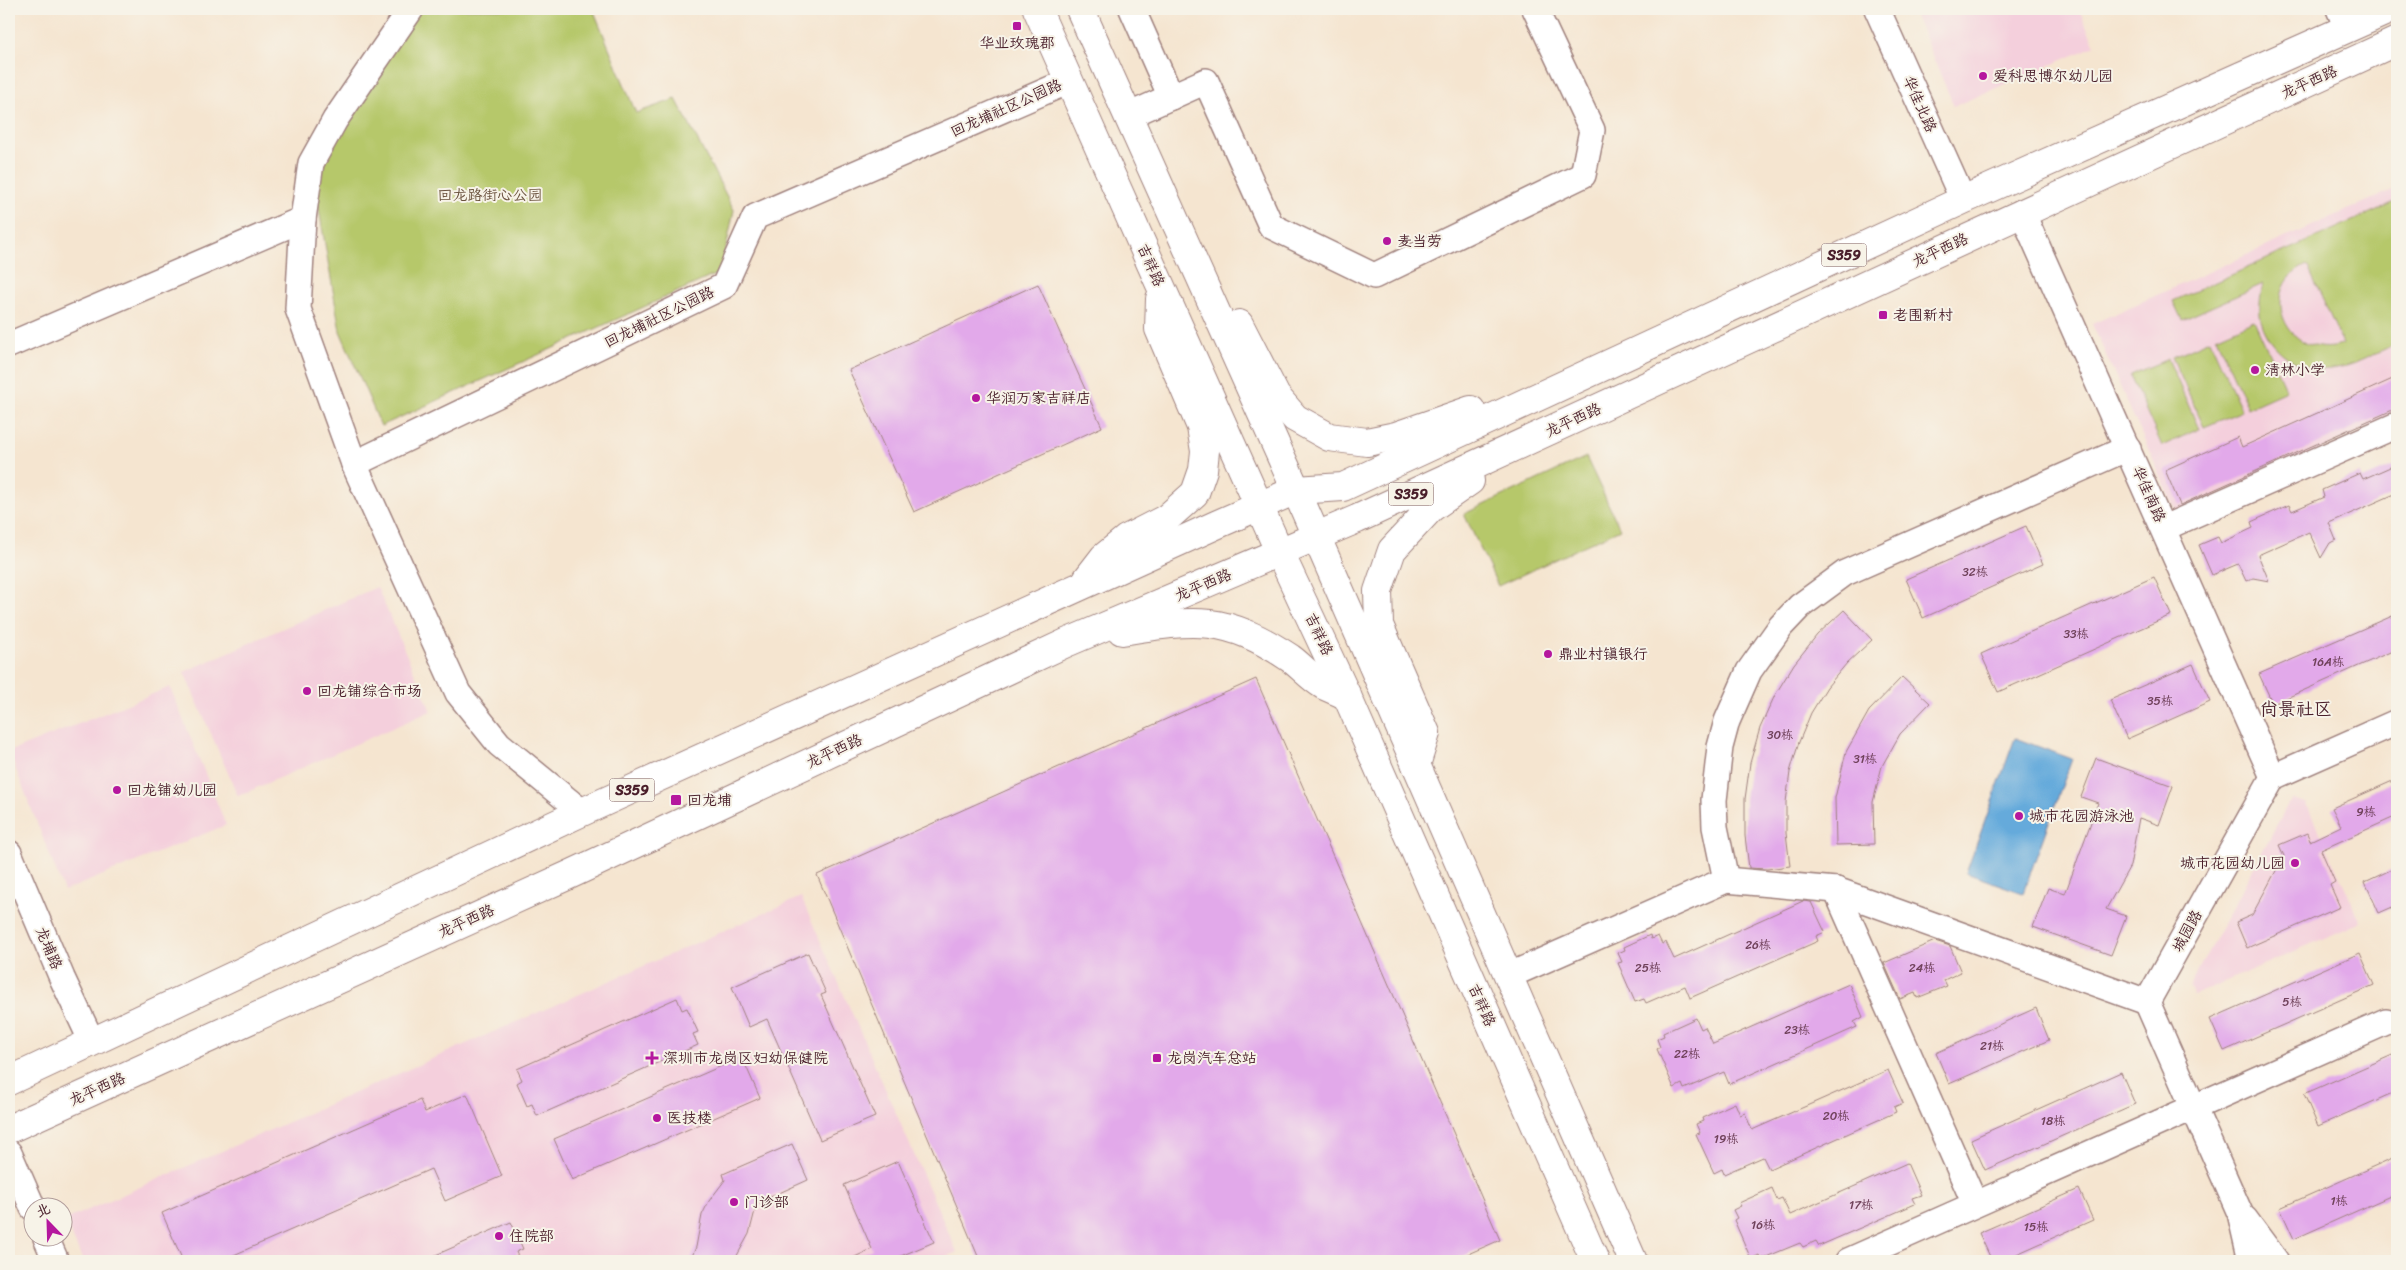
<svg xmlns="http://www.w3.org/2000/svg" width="2406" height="1270" font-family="Sriracha,'LXGW WenKai TC',sans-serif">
  <rect width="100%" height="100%" fill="#f7f3e8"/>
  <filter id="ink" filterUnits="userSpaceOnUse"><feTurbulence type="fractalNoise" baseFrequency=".02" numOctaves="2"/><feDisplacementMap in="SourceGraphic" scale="10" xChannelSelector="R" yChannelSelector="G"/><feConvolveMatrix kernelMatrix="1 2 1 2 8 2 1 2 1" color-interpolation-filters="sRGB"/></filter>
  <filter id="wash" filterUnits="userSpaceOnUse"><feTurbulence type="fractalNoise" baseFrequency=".0096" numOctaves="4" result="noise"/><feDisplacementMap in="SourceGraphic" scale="20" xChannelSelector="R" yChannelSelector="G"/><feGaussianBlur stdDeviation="1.12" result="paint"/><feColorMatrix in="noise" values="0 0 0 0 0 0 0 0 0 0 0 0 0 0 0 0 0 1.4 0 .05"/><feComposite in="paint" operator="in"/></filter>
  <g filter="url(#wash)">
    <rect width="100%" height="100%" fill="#f5e5d0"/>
    <g fill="#f4cfdc">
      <polygon points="1912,9 2079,9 2095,46 1954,106"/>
      <polygon points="2397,188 2397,415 2177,513 2092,324"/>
      <polygon points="377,587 431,711 238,796 184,672"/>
      <polygon points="170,687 226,825 64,891 9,752"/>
      <polygon points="2293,799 2306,803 2361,922 2194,995 2189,987 2288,804"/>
      <polygon points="801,897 957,1252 935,1261 83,1261 65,1220"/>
    </g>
    <g fill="#b6c86b" stroke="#80744b" fill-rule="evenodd">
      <polygon points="418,9 593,9 636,113 676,99 734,210 721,272 381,426 340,331 311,163"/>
      <path d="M2397,201V343C2378,352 2358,364 2337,368C2302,376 2265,349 2260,315C2259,304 2261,294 2263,284L2182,320L2173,301ZM2307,265L2343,344L2342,345C2286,362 2256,288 2307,265Z"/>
      <polygon points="2254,320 2286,391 2248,408 2216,337"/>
      <polygon points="2210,340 2242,411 2204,427 2172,357"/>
      <polygon points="2168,359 2199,429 2162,446 2130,375"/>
      <polygon points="1586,457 1620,529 1498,586 1464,514"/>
    </g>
    <polygon fill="#65aadb" stroke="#586483" points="2015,738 2072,759 2023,893 1966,873"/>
    <g id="blocks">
      <g fill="#e2a9ea">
        <polygon points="1038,284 1102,427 914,512 849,370"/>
        <polygon points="2397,377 2397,408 2180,505 2165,470 2238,437 2242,447"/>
        <polygon points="2397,464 2397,493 2329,523 2336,540 2330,543 2321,558 2309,532 2258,555 2269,581 2253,578 2246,581 2238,564 2212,575 2199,545 2218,537 2221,543 2253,528 2251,522 2289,505 2292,511 2324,497 2322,490 2360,473 2363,479"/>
        <polygon points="2026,526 2043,564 1923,618 1906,579"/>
        <polygon points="2154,577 2171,615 1998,692 1981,654"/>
        <polygon points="1844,610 1872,640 1847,663 1827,687 1811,713 1799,742 1790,772 1786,802 1786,833 1790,866 1767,869 1749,868 1745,836 1745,799 1750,763 1760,728 1775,695 1794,664 1817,635"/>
        <polygon points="2397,614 2397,649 2273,704 2259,674"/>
        <polygon points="2193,664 2210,702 2127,739 2110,700"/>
        <polygon points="1902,677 1930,703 1900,734 1882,766 1873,802 1874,844 1836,845 1835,798 1846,752 1869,711"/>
        <polygon points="1256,679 1500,1240 1452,1261 980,1261 817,875"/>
        <polygon points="2096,758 2173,786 2159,825 2139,818 2130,866 2106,909 2126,916 2111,955 2033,927 2048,888 2065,894 2098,803 2081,797"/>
        <polygon points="2397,779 2397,816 2321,850 2335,882 2330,885 2340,907 2247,948 2236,922 2252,915 2284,856 2279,845 2307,833 2310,841 2341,826 2332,808"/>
        <polygon points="2397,867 2397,905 2379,913 2365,882"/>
        <polygon points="1803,901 1811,902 1825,932 1816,936 1818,941 1690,998 1685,986 1646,1003 1644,999 1635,1002 1618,963 1622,962 1618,953 1625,950 1624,947 1650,935 1651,939 1658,936 1662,944 1666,942 1674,959"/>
        <polygon points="1935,941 1950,946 1961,972 1944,980 1947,986 1917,998 1915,993 1900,999 1884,963"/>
        <polygon points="808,953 826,993 821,995 875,1117 820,1140 767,1019 749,1027 732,987"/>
        <polygon points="2360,953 2374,985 2224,1051 2210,1019"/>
        <polygon points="1849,984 1863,1017 1854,1022 1857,1027 1729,1084 1724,1072 1684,1089 1682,1084 1674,1088 1657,1049 1660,1047 1657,1039 1664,1036 1663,1033 1696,1018 1701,1029 1705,1027 1713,1044"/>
        <polygon points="677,998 682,1010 687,1008 698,1032 693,1034 698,1045 537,1116 532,1104 527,1106 517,1083 522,1080 517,1069"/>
        <polygon points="2036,1008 2049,1040 1949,1084 1936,1053"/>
        <polygon points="2397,1053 2397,1091 2318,1126 2304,1094"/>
        <polygon points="742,1057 760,1098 572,1180 554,1139"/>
        <polygon points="1888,1070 1903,1103 1894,1107 1896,1112 1769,1169 1763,1157 1724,1174 1722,1169 1714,1173 1696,1134 1700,1133 1696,1124 1703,1121 1702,1118 1735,1103 1740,1115 1745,1113 1752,1130"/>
        <polygon points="2121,1072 2135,1104 1985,1170 1971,1139"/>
        <polygon points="467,1094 502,1176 445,1201 431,1169 220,1261 183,1261 162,1213 420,1100 425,1112"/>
        <polygon points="792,1144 808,1180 757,1203 749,1234 734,1261 690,1261 696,1247 702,1215 709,1201 725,1180 723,1174"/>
        <polygon points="2397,1156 2397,1193 2294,1239 2280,1208"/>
        <polygon points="898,1161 934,1242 889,1261 846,1261 872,1249 844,1185"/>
        <polygon points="1907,1163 1921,1195 1912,1198 1915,1204 1819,1246 1816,1241 1803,1247 1800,1243 1761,1259 1759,1255 1751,1259 1734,1220 1737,1218 1733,1210 1741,1206 1739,1203 1772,1188 1777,1200 1782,1198 1790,1215"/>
        <polygon points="2079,1189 2093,1220 2001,1261 1992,1261 1979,1233"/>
        <polygon points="511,1222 523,1249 516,1252 520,1261 422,1261"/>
      </g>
    </g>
  </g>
  <g filter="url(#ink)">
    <use href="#blocks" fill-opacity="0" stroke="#a0827e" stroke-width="1"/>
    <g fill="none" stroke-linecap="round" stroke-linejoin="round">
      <defs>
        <g id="minor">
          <polyline points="411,9 335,120 311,163 303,219 298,309 354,464 458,693 499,744 582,812"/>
          <polyline points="1132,9 1171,97"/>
          <polyline points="1877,9 1963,200"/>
          <polyline points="2339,9 2347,28"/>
          <polyline points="1128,116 1206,81 1271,226 1374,276 1583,175 1592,130 1535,9"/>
          <polyline points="2022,212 2273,777"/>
          <polyline points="9,345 303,219"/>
          <polyline points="354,464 724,286 755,217 1069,81"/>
          <polyline points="2164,528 2397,425"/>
          <polyline points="9,853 62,978 92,1042"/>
          <polyline points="1726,880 1836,890 2147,1002"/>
          <polyline points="1836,890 1975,1204"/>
          <polyline points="1508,976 1726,880 1715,827 1714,800 1720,747 1727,721 1749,671 1781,626 1800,606 1845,573 2128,448"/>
          <polyline points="9,1153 33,1208"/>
          <polyline points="2245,1219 2276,1261"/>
          <polyline points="46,1238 56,1261"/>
          <polyline points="1848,1261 2386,1022"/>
          <polyline points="2251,1261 2240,1213 2147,1002 2273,777 2397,722"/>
        </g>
        <g id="major">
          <polyline points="1037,9 1280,553 1347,696 1595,1261"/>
          <polyline points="1080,9 1296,490 1633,1261"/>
          <polyline points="1239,324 1276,396 1295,418 1329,437 1367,442 1396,436 1471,410"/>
          <polyline points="1087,579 1104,557 1126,539 1167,518 1195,493 1203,470 1205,451 1201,427 1159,329 1160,299"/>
          <path d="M1122,631C1196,619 1225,615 1290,658C1301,666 1311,678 1323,685C1331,689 1339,692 1347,696"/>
          <polyline points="1416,765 1426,733 1379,625 1378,591 1392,550 1431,508 1470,481"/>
          <polyline points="9,1081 582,812 1218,524 1296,490 1343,487 1963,200 2391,9"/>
          <polyline points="9,1129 569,875 1066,643 1357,519 2397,41"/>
        </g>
      </defs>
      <use href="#minor" stroke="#a0827e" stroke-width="28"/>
      <use href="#major" stroke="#a0827e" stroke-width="30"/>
      <use href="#minor" stroke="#fff" stroke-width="25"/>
      <use href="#major" stroke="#fff" stroke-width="28"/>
    </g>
  </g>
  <g fill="#b5179e" stroke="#f7f3e8" stroke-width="2">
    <rect x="1012" y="21" width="10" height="10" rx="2.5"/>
    <circle cx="1983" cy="76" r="5"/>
    <circle cx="1387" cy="241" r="5"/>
    <rect x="1878" y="310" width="10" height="10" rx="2.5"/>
    <circle cx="2255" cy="370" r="5"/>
    <circle cx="976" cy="398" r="5"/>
    <circle cx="1548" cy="654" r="5"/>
    <circle cx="307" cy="691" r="5"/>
    <circle cx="117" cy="790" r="5"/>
    <rect x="670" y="794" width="12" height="12" rx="2.5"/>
    <circle cx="2019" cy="816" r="5"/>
    <circle cx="2295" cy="863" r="5"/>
    <path d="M649.5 1050.5h5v5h5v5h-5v5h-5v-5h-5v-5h5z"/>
    <rect x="1152" y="1053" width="10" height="10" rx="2.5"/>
    <circle cx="657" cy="1118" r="5"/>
    <circle cx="734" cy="1202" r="5"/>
    <circle cx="499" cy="1236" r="5"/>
  </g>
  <g text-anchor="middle" stroke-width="4" stroke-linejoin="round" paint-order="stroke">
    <g font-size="12" fill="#70425b">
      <text x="1975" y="576">32栋</text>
      <text x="2076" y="638">33栋</text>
      <text x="2328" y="666">16A栋</text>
      <text x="2160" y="705">35栋</text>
      <text x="1780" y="739">30栋</text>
      <text x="1865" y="763">31栋</text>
      <text x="2366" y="816">9栋</text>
      <text x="1758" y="949">26栋</text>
      <text x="1648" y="972">25栋</text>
      <text x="1922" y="972">24栋</text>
      <text x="2292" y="1006">5栋</text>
      <text x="1797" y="1034">23栋</text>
      <text x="1992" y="1050">21栋</text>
      <text x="1687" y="1058">22栋</text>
      <text x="1836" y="1120">20栋</text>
      <text x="2053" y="1125">18栋</text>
      <text x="1726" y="1143">19栋</text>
      <text x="2339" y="1205">1栋</text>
      <text x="1861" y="1209">17栋</text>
      <text x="1763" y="1229">16栋</text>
      <text x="2036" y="1231">15栋</text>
    </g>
    <g fill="#f7f3e8" stroke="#7e5f64" stroke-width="1">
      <rect x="1821.5" y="243.5" width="45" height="23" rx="4"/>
      <rect x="1388.5" y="482.5" width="45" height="23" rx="4"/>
      <rect x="609.5" y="778.5" width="45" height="23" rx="4"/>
    </g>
    <g font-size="14" font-weight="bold" fill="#4a1f2b">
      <text x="1844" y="260">S359</text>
      <text x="1411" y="499">S359</text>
      <text x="632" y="795">S359</text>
    </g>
    <g font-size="15" fill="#4a1f2b" stroke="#f7f3e8" text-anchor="start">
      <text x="1017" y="48" text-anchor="middle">华业玫瑰郡</text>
      <text x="1993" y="81">爱科思博尔幼儿园</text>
      <text x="1397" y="246">麦当劳</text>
      <text x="1893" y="320">老围新村</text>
      <text x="2265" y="375">清林小学</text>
      <text x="986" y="403">华润万家吉祥店</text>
      <text x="1558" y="659">鼎业村镇银行</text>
      <text x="317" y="696">回龙铺综合市场</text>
      <text x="127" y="795">回龙铺幼儿园</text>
      <text x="687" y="805">回龙埔</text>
      <text x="2029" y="821">城市花园游泳池</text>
      <text x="2285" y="868" text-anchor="end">城市花园幼儿园</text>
      <text x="663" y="1063">深圳市龙岗区妇幼保健院</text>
      <text x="1167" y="1063">龙岗汽车总站</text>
      <text x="667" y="1123">医技楼</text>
      <text x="744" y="1207">门诊部</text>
      <text x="509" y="1241">住院部</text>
    </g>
    <g font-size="15" fill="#4a1f2b" stroke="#f7f3e8">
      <text transform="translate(2309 82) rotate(-24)" y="5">龙平西路</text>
      <text transform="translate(1920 104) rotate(66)" y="5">华佳北路</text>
      <text transform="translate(1006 108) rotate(-24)" y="5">回龙埔社区公园路</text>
      <text transform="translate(1940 250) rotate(-25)" y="5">龙平西路</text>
      <text transform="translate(1151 265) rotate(66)" y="5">吉祥路</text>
      <text transform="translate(659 317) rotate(-26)" y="5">回龙埔社区公园路</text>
      <text transform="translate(1573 420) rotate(-25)" y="5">龙平西路</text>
      <text transform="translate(2149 494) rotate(66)" y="5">华佳南路</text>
      <text transform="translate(1203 585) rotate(-23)" y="5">龙平西路</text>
      <text transform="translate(1319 634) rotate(65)" y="5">吉祥路</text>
      <text transform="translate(834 751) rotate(-25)" y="5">龙平西路</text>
      <text transform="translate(466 921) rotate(-24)" y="5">龙平西路</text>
      <text transform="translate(2187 931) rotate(-61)" y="5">城园路</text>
      <text transform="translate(49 948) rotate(67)" y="5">龙埔路</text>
      <text transform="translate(1482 1005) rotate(66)" y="5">吉祥路</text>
      <text transform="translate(97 1089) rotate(-24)" y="5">龙平西路</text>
    </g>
    <g font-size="15" fill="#6a523e" stroke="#f7f3e8">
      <text x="490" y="200">回龙路街心公园</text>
    </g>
    <g font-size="18" fill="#4a1f2b" stroke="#f7f3e8">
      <text x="2296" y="715">尚景社区</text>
    </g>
  </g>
  <rect width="2406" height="1270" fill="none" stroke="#f7f3e8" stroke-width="30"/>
  <g transform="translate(48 1222) rotate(337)"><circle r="24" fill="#f7f3e8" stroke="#b29e9c"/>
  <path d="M0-4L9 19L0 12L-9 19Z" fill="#b5179e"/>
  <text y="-8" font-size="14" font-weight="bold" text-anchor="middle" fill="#4a1f2b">北</text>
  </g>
</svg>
